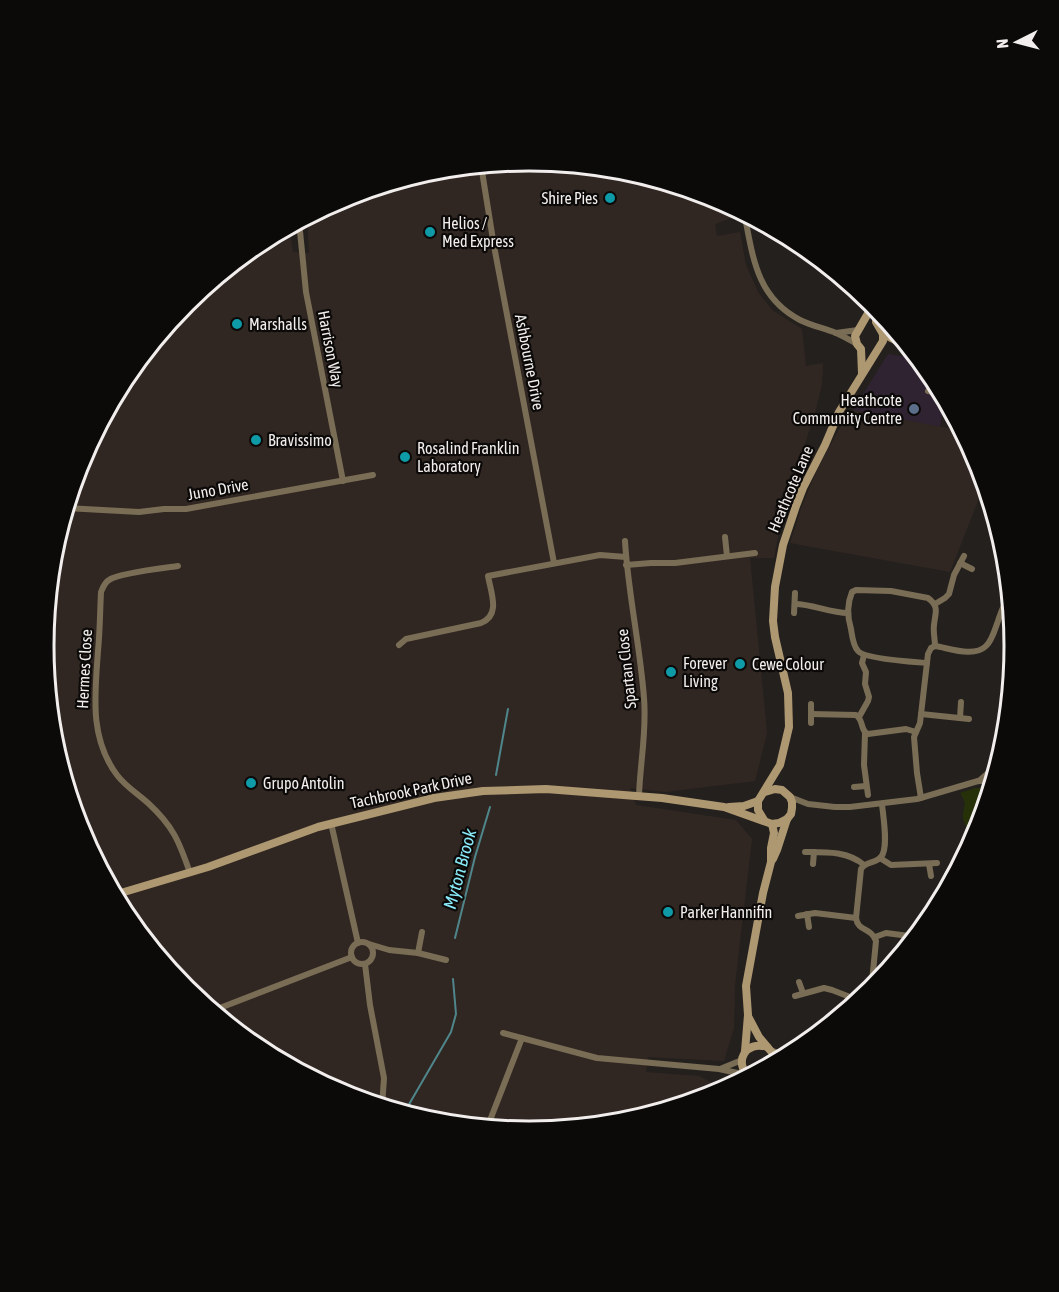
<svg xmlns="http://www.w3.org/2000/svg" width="1059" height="1292" font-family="'Asap Condensed',sans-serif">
  <rect width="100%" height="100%" fill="#24201e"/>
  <polygon fill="#2f2331" points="888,354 919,359 934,376 946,399 945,400 940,427 853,410"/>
  <g fill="#312722">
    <polygon points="530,160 625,169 716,197 735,207 736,216 734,217 715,224 717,236 740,232 746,265 758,292 772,310 802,329 806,366 823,363 822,384 815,414 805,443 778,503 774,508 774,510 787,512 779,532 774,558 750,558 767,733 755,781 666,792 630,788 636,805 736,820 752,839 735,985 734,1028 724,1061 648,1057 646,1072 699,1076 722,1088 724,1091 715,1095 624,1123 529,1132 434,1123 343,1095 259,1050 186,989 125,916 80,832 53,740 44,646 53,551 81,460 126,376 186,302 260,242 289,226 293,252 309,253 307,216 335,202 414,188 417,183 466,166"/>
    <polygon points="853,410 963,431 979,460 985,483 950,572 790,543 802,506 816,472 838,431"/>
  </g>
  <path fill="#263109" d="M975,788H992L978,832L962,863L963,855L972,839C970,832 964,824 963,819C962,806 969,807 960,793Z"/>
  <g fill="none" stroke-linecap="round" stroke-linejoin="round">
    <g stroke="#4f868c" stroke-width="2">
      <polyline points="496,775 508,709"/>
      <polyline points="455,938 475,857 490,807"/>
      <polyline points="404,1113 451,1032 456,1014 453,979"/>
    </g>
    <g stroke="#7a6d55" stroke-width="6">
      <polyline points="481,165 494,246 554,563"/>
      <path d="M744,212C753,257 756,297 800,320C812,326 824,328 836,333C843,336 850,340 857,344"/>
      <polyline points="299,221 306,292 343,481"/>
      <polyline points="836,333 858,330"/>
      <polyline points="928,391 938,393 939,387"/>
      <polyline points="66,508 139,512 164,509 186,509 373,475"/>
      <polyline points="725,537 727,556"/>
      <path d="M625,541C628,593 640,645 644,698C647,731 640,763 639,796"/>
      <polyline points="960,563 972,569"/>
      <polyline points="626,565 651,563 675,563 755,553"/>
      <path d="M178,566C164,568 119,573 109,580C105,582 103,587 101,592C100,611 100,631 98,651C95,694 89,738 117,775C125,786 138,794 148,803C173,826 179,841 190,873"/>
      <path d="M795,604C813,604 829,613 848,613"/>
      <polyline points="935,604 945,598 949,594 954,575 964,556"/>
      <polyline points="794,613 795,593"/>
      <path d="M399,645L406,639L481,623C501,615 491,593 488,576L600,555L626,557"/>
      <path d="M935,646C949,648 974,658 986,646C992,641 995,629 998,621C1001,612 1004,603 1011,596"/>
      <path d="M927,663C915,662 864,659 858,651C853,646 852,635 851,629C847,616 847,604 852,592L856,590L891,591L928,598C940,607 935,613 934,625C933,632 935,639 935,646"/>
      <path d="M811,714L856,715C864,720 860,731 868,734L906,729L916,732"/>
      <polyline points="921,714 969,719"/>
      <polyline points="859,717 868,701 869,697 865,684 866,672 862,663 864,655"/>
      <polyline points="960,718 961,702"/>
      <polyline points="811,723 811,704"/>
      <polyline points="865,733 864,765 868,795"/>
      <polyline points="979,781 988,773 997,770"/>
      <polyline points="854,787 866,786"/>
      <polyline points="790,797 808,804 835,807 850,807 917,799 978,781 991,781 994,779"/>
      <polyline points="921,798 917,773 914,737 920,723 928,654 931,648 935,646"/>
      <polyline points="331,823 358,943"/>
      <path d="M805,852C825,852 848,851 864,865"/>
      <polyline points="880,858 891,865 937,863"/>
      <polyline points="813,864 814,852"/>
      <polyline points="929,864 931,876"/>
      <polyline points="807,914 809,927"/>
      <polyline points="798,916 815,913 856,918"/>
      <polyline points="875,937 886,933 917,937"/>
      <circle cx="362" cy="953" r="11"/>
      <polyline points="369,944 389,950 418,953 446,960"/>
      <polyline points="418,953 422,932"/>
      <polyline points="365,964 370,1005 384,1078 382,1107"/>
      <polyline points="799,982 803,993"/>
      <path d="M871,992L876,941C871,927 858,932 856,918L861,869C866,861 875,864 881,857C889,848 883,816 882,804"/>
      <polyline points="795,996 824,988 832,990 850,997 859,997 869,993"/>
      <polyline points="212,1011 352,957"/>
      <polyline points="503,1033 597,1058 719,1069 747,1075"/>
      <polyline points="772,1051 789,1056"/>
      <polyline points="720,1069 742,1060"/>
      <polyline points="487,1128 522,1038"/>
    </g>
    <g stroke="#ad9871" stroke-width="8">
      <polyline points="883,334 899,342 908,345"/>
      <polyline points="862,373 861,349 857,344 855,336 874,303"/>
      <polyline points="765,792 775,789 782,790 790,797 792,802 792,808 791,814 787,819 777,850 773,859"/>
      <polyline points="729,807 744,806 758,801"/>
      <polyline points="764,820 758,810 758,801 780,765 789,727 788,693 775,637 773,621 775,587 783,545 796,506 803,488 825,445 839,412 883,341 883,334 876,322 877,307"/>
      <polyline points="114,895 208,867 318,827 434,798 483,791 546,789 662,798 724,807 772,824 779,823 787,819"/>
      <polyline points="749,1018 759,1037 775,1056 776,1063"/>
      <polyline points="745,1051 748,1015 746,986 763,893 771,862 771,848 774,833 772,824"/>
      <path d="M749,1077C733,1062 746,1040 767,1047"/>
    </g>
  </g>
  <g fill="#0f9aa8" stroke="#0c0a09" stroke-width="2">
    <circle cx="610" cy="198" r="6"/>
    <circle cx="430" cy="232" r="6"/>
    <circle cx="237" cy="324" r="6"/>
    <circle cx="256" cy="440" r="6"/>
    <circle cx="405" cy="457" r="6"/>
    <circle cx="740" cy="664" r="6"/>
    <circle cx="671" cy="672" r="6"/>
    <circle cx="251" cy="783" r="6"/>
    <circle cx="668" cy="912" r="6"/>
  </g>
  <circle fill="#5c6f8a" stroke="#0c0a09" stroke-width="2" cx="914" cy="409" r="6"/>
  <g text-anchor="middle" stroke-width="4.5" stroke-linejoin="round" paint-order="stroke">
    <g font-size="16" fill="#f1eeed" stroke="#0c0a09" text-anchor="start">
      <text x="598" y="204" text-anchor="end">Shire Pies</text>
      <text x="442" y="229">Helios /<tspan x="442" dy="18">Med Express</tspan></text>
      <text x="249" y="330">Marshalls</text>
      <text x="902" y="406" text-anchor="end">Heathcote<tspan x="902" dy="18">Community Centre</tspan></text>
      <text x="268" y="446">Bravissimo</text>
      <text x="417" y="454">Rosalind Franklin<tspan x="417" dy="18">Laboratory</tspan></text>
      <text x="683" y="669">Forever<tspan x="683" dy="18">Living</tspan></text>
      <text x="752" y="670">Cewe Colour</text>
      <text x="263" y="789">Grupo Antolin</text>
      <text x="680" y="918">Parker Hannifin</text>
    </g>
    <g font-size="16" fill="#f1eeed" stroke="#0c0a09">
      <text transform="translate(331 349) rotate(79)" y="6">Harrison Way</text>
      <text transform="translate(530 362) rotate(79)" y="6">Ashbourne Drive</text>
      <text transform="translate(218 489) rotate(-10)" y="6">Juno Drive</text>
      <text transform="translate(790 489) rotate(-67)" y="6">Heathcote Lane</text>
      <text transform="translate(84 669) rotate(-87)" y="6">Hermes Close</text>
      <text transform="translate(626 669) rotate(-96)" y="6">Spartan Close</text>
      <text transform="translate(411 790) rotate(-12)" y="6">Tachbrook Park Drive</text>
    </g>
    <g font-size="18" font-style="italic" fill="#89ebf9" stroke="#0c0a09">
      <text transform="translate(460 869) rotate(-75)" y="6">Myton Brook</text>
    </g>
  </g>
  <path d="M0 0H1059V1292H0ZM54 646a475 475 0 1 1 950 0a475 475 0 1 1-950 0Z" fill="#0c0a09" fill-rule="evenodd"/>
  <path fill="none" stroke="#f1eeed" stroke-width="3" d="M54 646a475 475 0 1 1 950 0a475 475 0 1 1-950 0Z"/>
  <g transform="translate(1017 42) rotate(264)" stroke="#0c0a09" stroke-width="4.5" paint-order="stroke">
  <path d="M0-4.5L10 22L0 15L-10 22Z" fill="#f1eeed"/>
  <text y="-9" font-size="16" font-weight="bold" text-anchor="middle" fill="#f1eeed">N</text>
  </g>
</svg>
